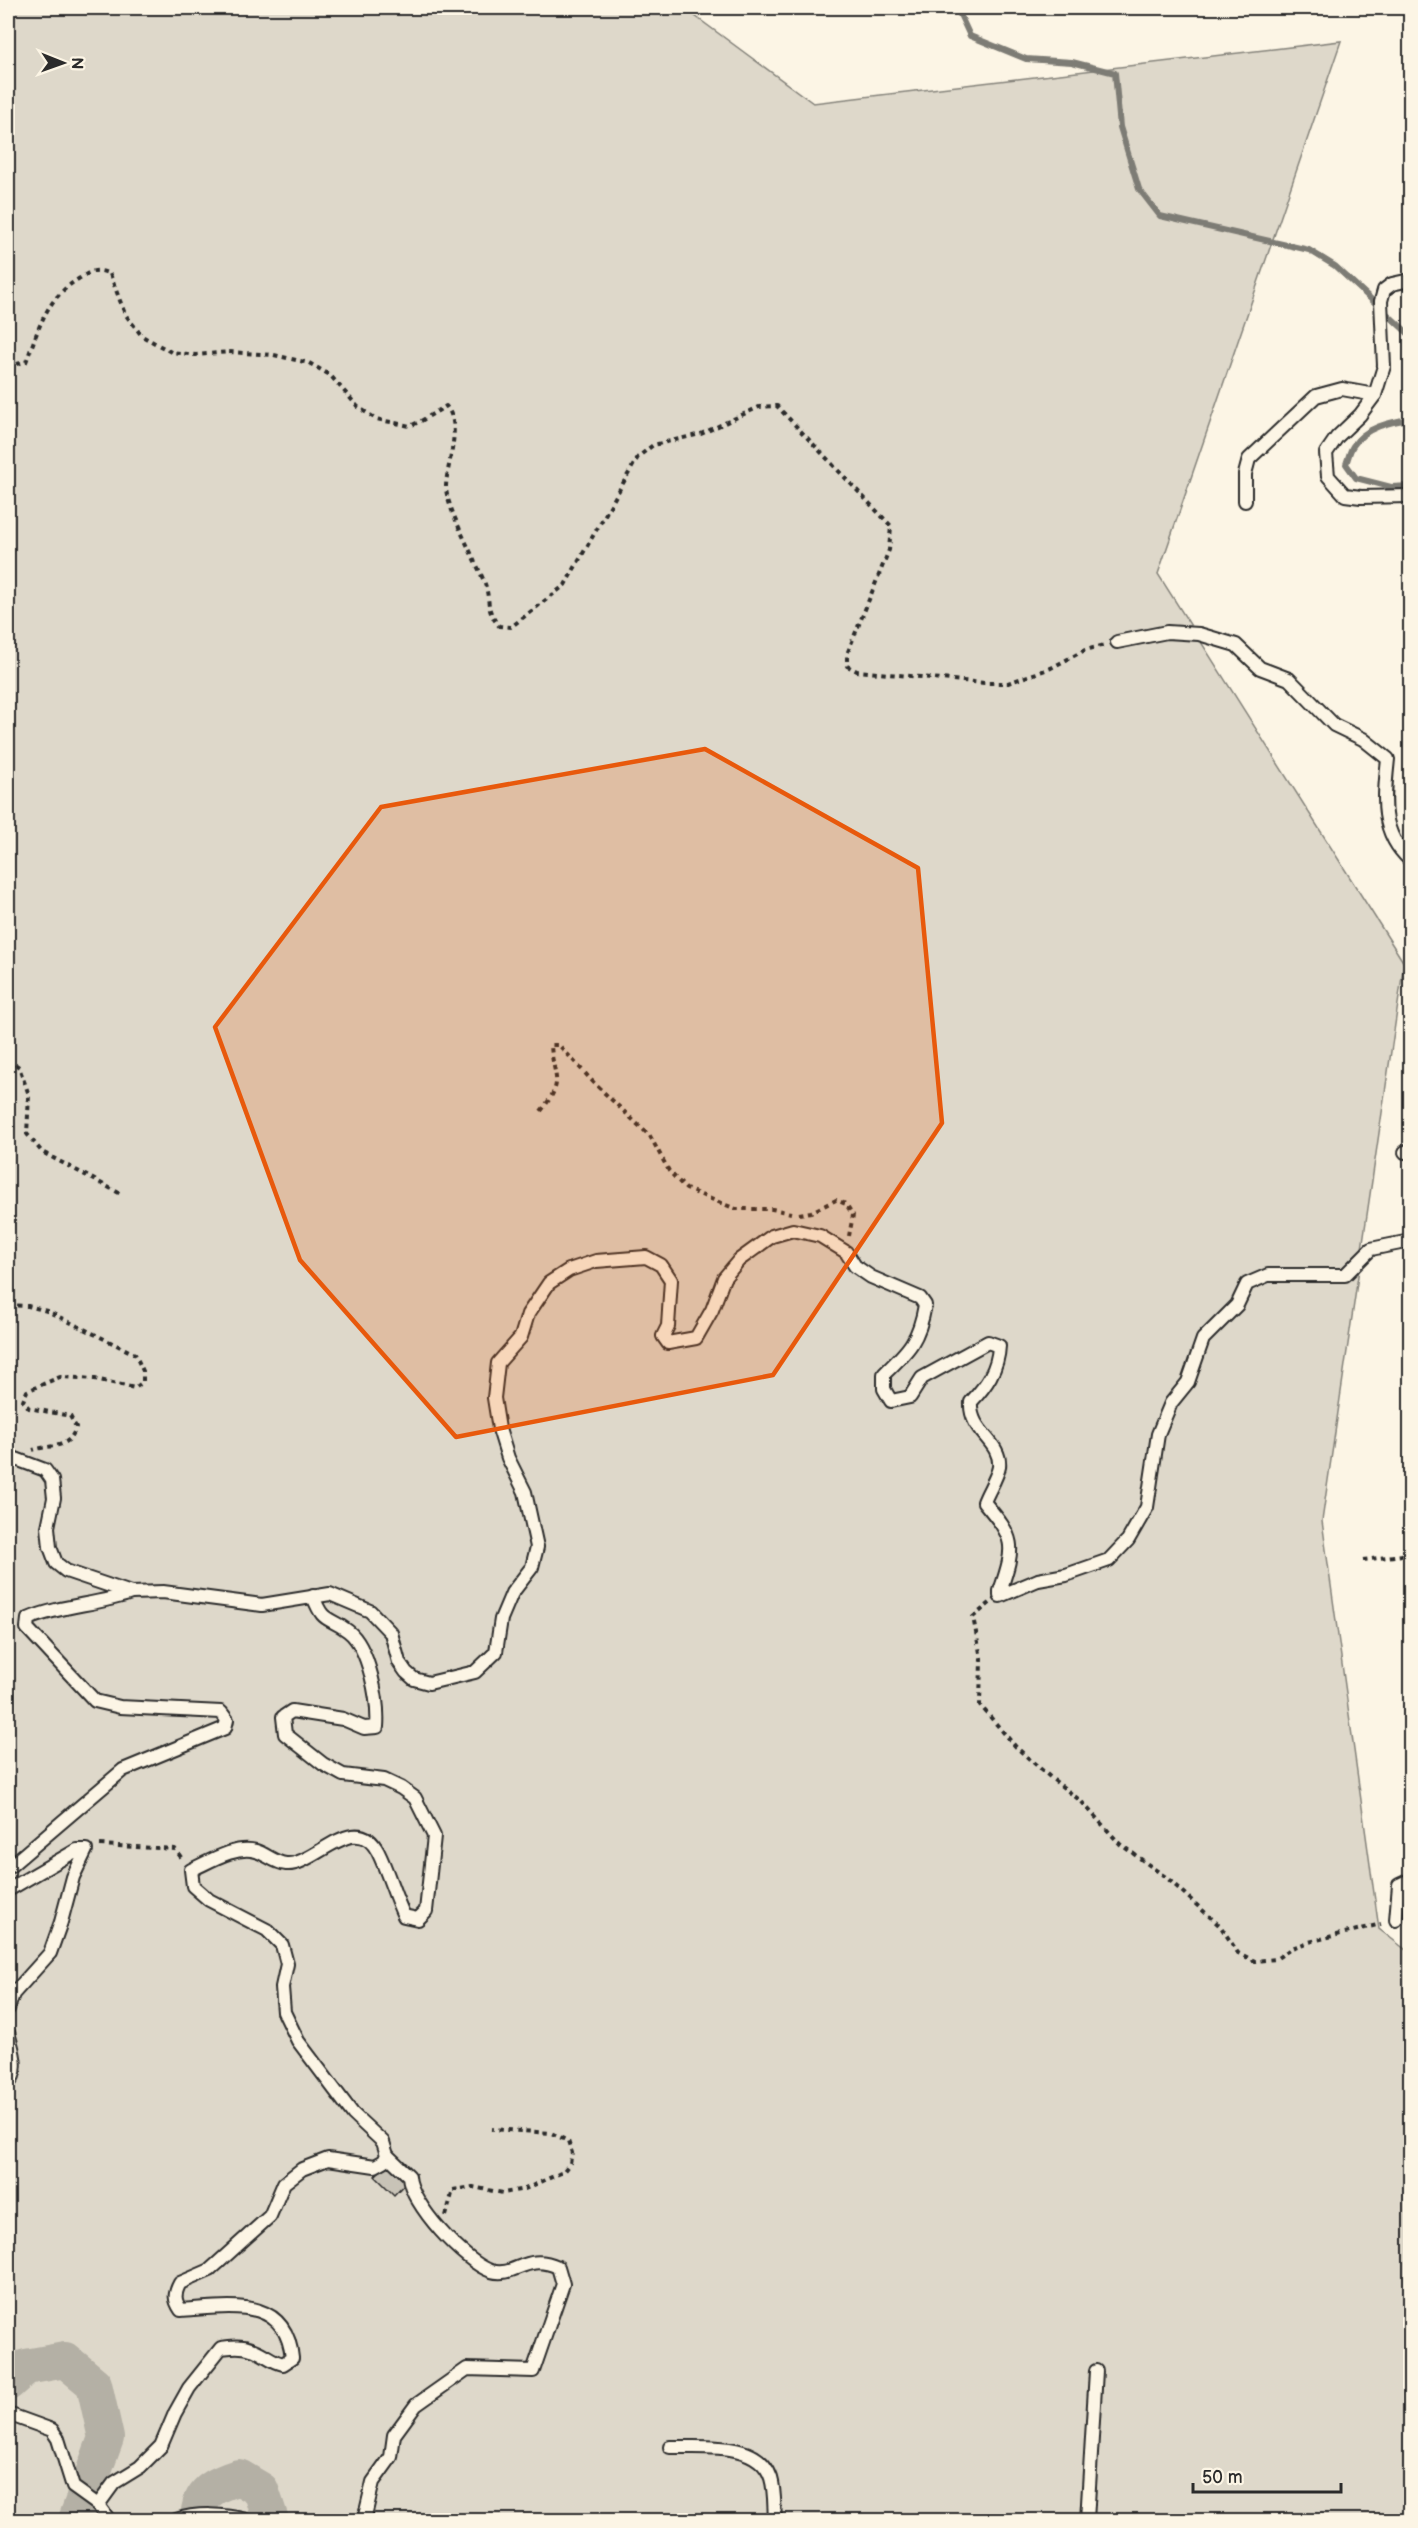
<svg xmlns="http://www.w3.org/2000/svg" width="1418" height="2528" font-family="'Balsamiq Sans',sans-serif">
  <defs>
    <filter id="shadow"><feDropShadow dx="5.5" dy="-5.5" stdDeviation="0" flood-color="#0004"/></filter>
  </defs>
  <rect width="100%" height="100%" fill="#fcf5e5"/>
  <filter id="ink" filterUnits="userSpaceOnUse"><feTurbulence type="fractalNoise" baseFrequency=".0167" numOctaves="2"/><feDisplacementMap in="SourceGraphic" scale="12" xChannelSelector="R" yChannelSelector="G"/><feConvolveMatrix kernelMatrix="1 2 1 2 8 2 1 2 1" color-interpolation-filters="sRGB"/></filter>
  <g filter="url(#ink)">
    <polygon fill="#ded8ca" stroke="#84827a" stroke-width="1.5" points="8,8 684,8 813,103 1341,41 1158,574 1404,963 1322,1521 1379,1929 1410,1953 1410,2520 8,2520"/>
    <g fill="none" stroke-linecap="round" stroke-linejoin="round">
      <g stroke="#7d7b74" stroke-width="6">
        <polyline points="957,8 970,36 1026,59 1072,62 1115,73 1120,127 1139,189 1160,216 1309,250 1335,266 1410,335"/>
        <path d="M1410,419C1390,422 1365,427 1353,446C1350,450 1348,459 1346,464L1356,478L1391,487L1410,486"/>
      </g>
      <g stroke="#b4b0a5" stroke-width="36">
        <polyline points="8,2383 26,2367 65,2360 94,2384 106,2438 76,2520"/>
        <path d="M198,2520C199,2491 214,2485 239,2477L261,2490L271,2520"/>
      </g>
    </g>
    <polygon fill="#c8c3b7" stroke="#2b2b2b" stroke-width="1.5" filter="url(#shadow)" points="390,2160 409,2179 394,2195 375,2176"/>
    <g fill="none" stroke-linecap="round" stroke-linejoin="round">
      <defs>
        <g id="service">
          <polyline points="1410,280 1392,284 1384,290 1381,301 1384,366 1375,395 1360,415 1337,437 1326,453 1328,476 1345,495 1361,497 1410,496"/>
          <polyline points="1245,501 1245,474 1249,459 1316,396 1342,389 1375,395"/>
          <path d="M1117,642L1167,632L1199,634L1236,645L1260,668L1289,679L1334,725L1363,739L1388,759C1384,797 1379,832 1410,860"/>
          <polyline points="1405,1152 1410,1151"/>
          <path d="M8,1456L45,1470L52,1480L54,1498L48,1527L50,1547L56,1563L66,1571L131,1593L163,1592L262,1605L330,1594L370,1611L391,1633L399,1662L406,1672L414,1679L429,1683L475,1672L496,1652L501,1619L512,1593L532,1567L537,1547L525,1492L508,1458L499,1429L494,1398L498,1363L521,1337L528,1314L549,1283L569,1270L596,1261L646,1257L661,1265L671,1280L668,1326L663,1336L668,1343L696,1338L712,1310L724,1278L739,1260L772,1236L793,1230L820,1236L846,1252L855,1266L871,1277L920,1298L925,1305C919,1340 909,1350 884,1374V1389L891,1401L910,1397L922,1378L988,1342L999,1346C998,1369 986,1386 971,1402C969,1433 1002,1441 999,1467C997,1478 988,1491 984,1502C1015,1539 1016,1544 1000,1591V1596L1038,1580L1066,1575L1109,1560L1128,1540L1147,1507L1158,1434L1171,1403L1188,1382L1203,1339L1237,1305L1247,1284L1268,1275H1345L1371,1249L1410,1241"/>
          <path d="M8,1868L123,1770L225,1728L227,1720L221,1712L120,1707L95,1701L27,1628L28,1619C61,1605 97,1605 131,1593"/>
          <polyline points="8,1890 77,1850 86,1850 73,1877 61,1922 50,1953 13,1994 8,2009"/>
          <polyline points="1396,1920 1399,1885 1410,1880"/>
          <path d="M8,2032C12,2049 21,2070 8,2084"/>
          <polyline points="8,2414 52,2430 58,2439 73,2487 98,2505 109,2520"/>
          <path d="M670,2447C701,2448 759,2440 771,2478C775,2491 774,2507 775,2520"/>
          <path d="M98,2505L114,2483L140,2467L161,2446L175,2413L189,2388L221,2348C231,2347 241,2345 251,2349C263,2352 270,2361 283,2364L292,2358C286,2294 227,2307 181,2310C174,2300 174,2294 180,2283L210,2270L270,2216L284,2183L302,2169L328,2159L375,2166L384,2161L387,2155L383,2142L353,2114L298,2041L284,2012L282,1987L287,1964L282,1945L267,1930L209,1900L193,1886L191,1870C209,1862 235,1845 256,1851C266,1854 275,1863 286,1864C314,1867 356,1808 378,1852C388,1872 394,1895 404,1916L418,1919L426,1911L434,1836L415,1798L401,1788L384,1780L343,1775L323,1764L285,1734L283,1717L292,1711L343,1719L364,1728L377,1727C379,1701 369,1647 348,1631C327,1615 324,1625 313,1596"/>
          <path d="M176,2520C196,2513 225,2514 246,2520"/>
          <path d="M364,2520L373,2482L391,2457L394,2435L416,2405L467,2369L533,2371L563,2284L558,2267C525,2252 516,2278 491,2271C464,2262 410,2203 409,2176L387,2155"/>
          <polyline points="1087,2520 1096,2371"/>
        </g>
      </defs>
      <use href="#service" stroke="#2b2b2b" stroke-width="16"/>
      <g stroke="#2b2b2b" stroke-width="4" stroke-dasharray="4.5 4.5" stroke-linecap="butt">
        <path d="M8,366L26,362C40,326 45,299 80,278C91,271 97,268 110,274L125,314L142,336L171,352L196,355L229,352L274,355L309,363L330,375L358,407L376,419L410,426L421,421L446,406C463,426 447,462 446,486C445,506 477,562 485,584C491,602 485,609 499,626L511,627L565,585L638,457L653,445L701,434L759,407L777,406L891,526L889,550L847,654V666L857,671L984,683H1008L1051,668L1085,650L1105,645"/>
        <polyline points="8,1059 19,1067 29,1095 27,1134 42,1152 121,1194"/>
        <path d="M541,1111C566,1079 553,1080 551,1045H559L596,1085L650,1136L669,1171L686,1189L736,1209H772L791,1213"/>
        <polyline points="799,1214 811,1212 836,1200 846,1204 853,1215 849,1236"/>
        <path d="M8,1305L28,1306L47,1311L135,1354L143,1371V1382L135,1388L95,1379L60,1377L27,1391L23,1401L29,1408L70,1416L76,1427C69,1450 52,1444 33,1450"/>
        <polyline points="1363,1560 1410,1554"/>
        <polyline points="990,1603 973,1617 981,1658 980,1705 1016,1747 1051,1778 1081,1801 1120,1844 1167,1878 1221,1927 1238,1953 1255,1961 1276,1959 1292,1948 1309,1942 1381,1924"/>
        <polyline points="100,1845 175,1849 183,1860"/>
        <polyline points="446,2216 453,2190 473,2187 503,2193 525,2189 563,2172 570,2163 572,2153 568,2141 551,2133 492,2129"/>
      </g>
      <use href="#service" stroke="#fcf5e5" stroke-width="12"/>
    </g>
  </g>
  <path fill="#e8590c" fill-opacity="0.2" stroke="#e8590c" stroke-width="4.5" stroke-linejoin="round" d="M705,749L918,868L942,1123L773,1375L456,1437L300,1260L215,1027L381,807Z"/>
  <rect width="1418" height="2528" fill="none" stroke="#fcf5e5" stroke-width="30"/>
  <rect x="15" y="15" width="1388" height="2498" fill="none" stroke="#2b2b2b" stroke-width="2" filter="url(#ink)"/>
  <g transform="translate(63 63) rotate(91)" stroke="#fcf5e5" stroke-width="4.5" paint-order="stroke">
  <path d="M0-4.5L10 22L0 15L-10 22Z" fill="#2b2b2b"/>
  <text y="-9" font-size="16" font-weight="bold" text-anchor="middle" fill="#2b2b2b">N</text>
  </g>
  <path d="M1193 2483v9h148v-9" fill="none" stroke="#2b2b2b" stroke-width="3"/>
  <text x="1202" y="2483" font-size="18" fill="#2b2b2b" stroke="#fcf5e5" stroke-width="4.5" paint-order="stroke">50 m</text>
</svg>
